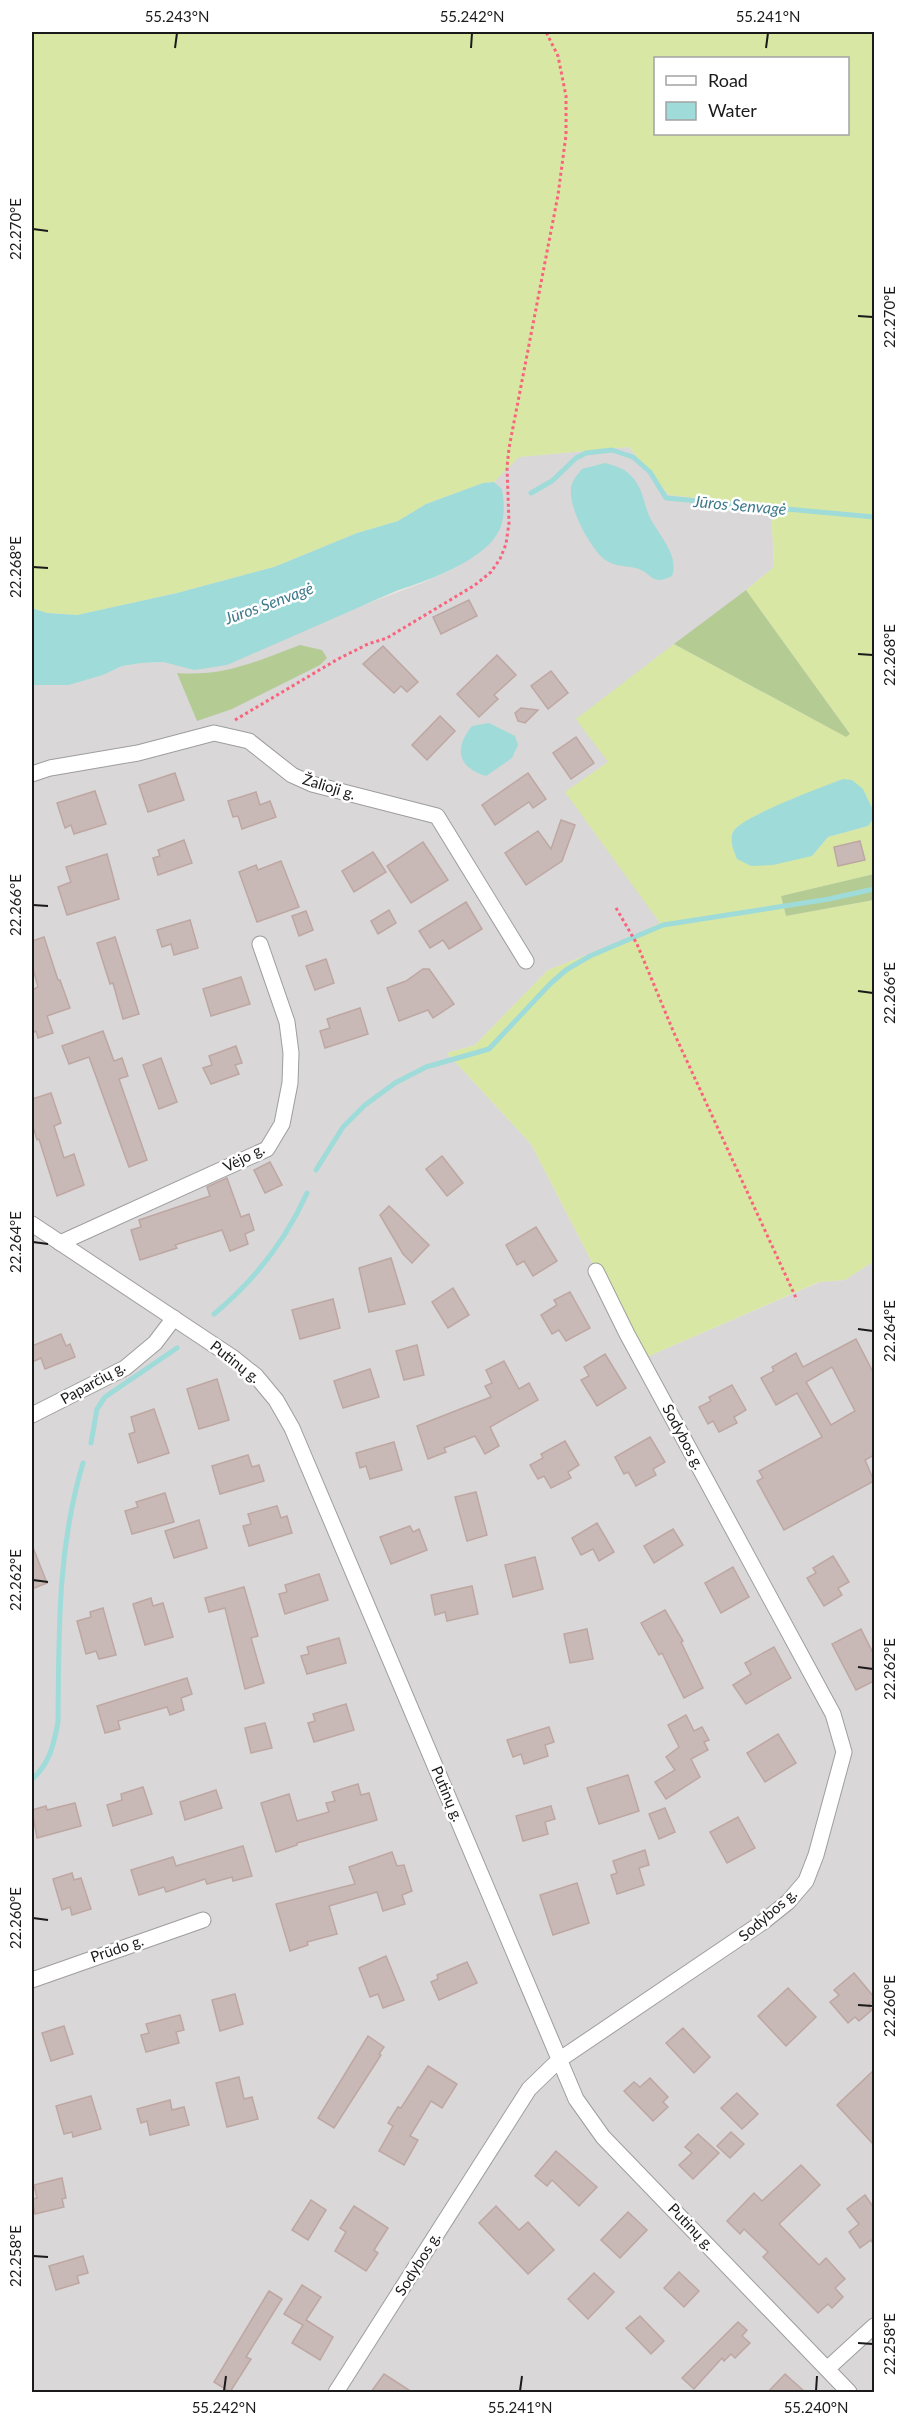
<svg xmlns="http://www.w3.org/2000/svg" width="906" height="2424" font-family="Lato,sans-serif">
  <rect width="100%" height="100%" fill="#ece4df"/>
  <polygon fill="#d9d7d8" points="629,447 669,495 771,506 774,567 744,592 608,762 566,792 661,923 627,939 548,970 475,1045 447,1053 531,1144 642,1359 820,1282 845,1280 874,1261 874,2392 32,2392 32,685 69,685 103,675 122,666 142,663 163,662 194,670 422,583 455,568 485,548 502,489 494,482 518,457"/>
  <path fill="#d8e8a4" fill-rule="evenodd" d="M32,32H874V874L781,896L786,916L874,900V1261L845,1280L819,1282L642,1359L531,1144L447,1053L475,1045L548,970L627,939L660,923L565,792L608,762L576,719L674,644L846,737L850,734L746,590L774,567L771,506L669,495L629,447L519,457L494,482L483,483L426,504L398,521L357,533L274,567L177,593L77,615L47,613L32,608ZM656,58H848V134H656ZM843,779L868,826L828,837L812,856L737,859C734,851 729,841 733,832C738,818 824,787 843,779Z"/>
  <g fill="#b4cc94">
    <polygon points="746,590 850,734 846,737 674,644"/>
    <path d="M300,645L322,650L327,658L320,665L232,709L197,721L177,673C223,677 258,661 300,645Z"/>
    <polygon points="874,874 874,900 786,916 781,896"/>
  </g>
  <g fill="#9fdbd8">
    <path d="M605,463C616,466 626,469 633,478C642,488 643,500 648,513C655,532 680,553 672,576C650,587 653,572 635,568C623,565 614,567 604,559C590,547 571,512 571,493C570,483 576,476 582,469Z"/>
    <path d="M494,482L502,489C504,500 505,514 501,526C490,559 427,581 396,591L227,665L194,670L163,662L142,663L122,666L103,675L69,685H32V608L47,613L77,615L177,593L274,567L357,533L398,521L426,504L483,483Z"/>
    <path d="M489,723L515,736L518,745L512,758L486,776C457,767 454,748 472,726Z"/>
    <path d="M843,779L852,780L863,789L874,812L873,819L868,826L828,837L812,856L773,865L751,866L737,859C734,851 729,841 733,832C738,818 824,786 843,779Z"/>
  </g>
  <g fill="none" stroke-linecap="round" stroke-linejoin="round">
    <g stroke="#9fdbd8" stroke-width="5">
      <polyline points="531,493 552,481 576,458 586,453 612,450 633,457 650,472 666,498 874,517"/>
      <polyline points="316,1170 343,1127 365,1105 395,1083 426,1067 489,1049 550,984 566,970 590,956 663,925 829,899 874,889"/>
      <path d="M214,1314C255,1280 285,1242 307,1193"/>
      <polyline points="91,1443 97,1409 105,1397 177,1348"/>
      <path d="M32,1779C49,1765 54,1744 58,1722C59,1634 57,1549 83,1463"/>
    </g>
  </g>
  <g fill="#c8b9b6" stroke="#bea7a2" stroke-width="1.5" fill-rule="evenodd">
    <polygon points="469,600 477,616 441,634 433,617"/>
    <polygon points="383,646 418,682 407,692 401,686 394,693 363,664"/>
    <polygon points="497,655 516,675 494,695 498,699 479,717 457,694"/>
    <polygon points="551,671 568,693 548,709 531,686"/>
    <polygon points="521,708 538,710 525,723 518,721 515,713"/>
    <polygon points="440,716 455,731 427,760 412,745"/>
    <polygon points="576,737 594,763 571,779 553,753"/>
    <polygon points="175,773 184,800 148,812 139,785"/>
    <polygon points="528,773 546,799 533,808 529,802 495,825 482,805"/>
    <polygon points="95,791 106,824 74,834 71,825 65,828 57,803"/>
    <polygon points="256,792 260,805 270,801 276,817 242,829 238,816 233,817 228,801"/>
    <polygon points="561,820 575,825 562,861 526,885 505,853 538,831 551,849"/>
    <polygon points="184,840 192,863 158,875 153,858 160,856 158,850"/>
    <polygon points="860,841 865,860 838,866 834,847"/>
    <polygon points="423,842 448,880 411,903 387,866"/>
    <polygon points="373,852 386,872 354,892 342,871"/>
    <polygon points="107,854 119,899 67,915 58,887 71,882 66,867"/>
    <polygon points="281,861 299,907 257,922 239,872 256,865 258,870"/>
    <polygon points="466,902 482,929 449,949 443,940 430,948 419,931"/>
    <polygon points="389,910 396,923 378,934 371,921"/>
    <polygon points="306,911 313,930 299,936 292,916"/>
    <polygon points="190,920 198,948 174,955 171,944 162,947 157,930"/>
    <polygon points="44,937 58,980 60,980 70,1008 47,1016 53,1033 38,1038 36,1031 32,1033 32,990 38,987 32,965 32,941"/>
    <polygon points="115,937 139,1014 123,1019 113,983 110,984 97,943"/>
    <polygon points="326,959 334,983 315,990 306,966"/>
    <polygon points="423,969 429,969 454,1004 433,1018 428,1010 399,1021 387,988 406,981"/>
    <polygon points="241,977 250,1004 211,1016 203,989"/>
    <polygon points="360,1008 368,1034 325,1048 320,1031 330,1028 327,1019"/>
    <polygon points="103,1031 114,1061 122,1058 128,1076 119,1079 147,1160 129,1167 89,1057 69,1064 62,1046"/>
    <polygon points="236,1046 242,1063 235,1065 239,1074 211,1084 203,1068 212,1065 209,1056"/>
    <polygon points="161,1058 177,1102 159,1109 143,1065"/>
    <polygon points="51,1093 61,1123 54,1126 64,1158 74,1154 84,1185 57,1196 39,1139 37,1140 32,1123 32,1099"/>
    <polygon points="442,1156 463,1183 447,1196 426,1169"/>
    <polygon points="270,1162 282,1185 265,1193 254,1170"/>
    <polygon points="227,1178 241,1217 249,1214 254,1230 245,1234 248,1244 230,1251 222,1230 175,1245 177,1248 140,1260 131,1230 141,1227 139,1220 210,1196 207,1187"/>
    <polygon points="389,1206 429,1245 412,1263 403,1254 380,1215"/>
    <polygon points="536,1227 557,1261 533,1276 524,1261 517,1265 506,1245"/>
    <polygon points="391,1258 405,1304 369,1312 359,1268"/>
    <polygon points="453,1288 469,1315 448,1328 432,1302"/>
    <polygon points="570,1292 590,1328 566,1341 559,1330 552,1334 541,1315 557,1305 554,1300"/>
    <polygon points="333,1299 340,1328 300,1339 292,1310"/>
    <polygon points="61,1334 66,1346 70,1344 75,1357 45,1369 41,1358 32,1362 32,1346"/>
    <path d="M856,1339L874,1374V1455L865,1460L874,1481L784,1530L757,1481L763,1478L759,1471L822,1437L797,1393L776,1405L761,1378L774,1371L772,1367L796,1353L803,1367ZM832,1367L855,1411L831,1425L806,1382Z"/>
    <polygon points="417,1345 424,1375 404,1380 396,1351"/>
    <polygon points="605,1354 626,1388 597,1406 581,1380 589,1376 584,1367"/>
    <polygon points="504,1361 519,1389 529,1383 538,1400 490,1427 499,1446 485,1454 475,1436 444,1448 446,1452 428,1459 417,1426 491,1397 485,1386 492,1383 486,1370"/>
    <polygon points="370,1369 379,1397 343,1408 334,1381"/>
    <polygon points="217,1379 229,1420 199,1429 187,1389"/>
    <polygon points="732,1385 746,1410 734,1417 737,1423 719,1432 713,1421 708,1424 699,1407 711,1401 709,1397"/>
    <polygon points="154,1409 169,1453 138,1463 129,1434 135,1432 131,1417"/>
    <polygon points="650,1437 665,1462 653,1469 656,1475 636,1486 628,1472 624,1474 615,1457"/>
    <polygon points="565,1441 579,1465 568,1472 571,1478 551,1488 544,1476 538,1479 530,1465 543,1458 541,1454"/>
    <polygon points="394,1442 402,1470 370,1479 366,1466 360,1468 356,1453"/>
    <polygon points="248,1455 252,1467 259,1465 264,1481 220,1494 212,1466"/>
    <polygon points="476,1492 487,1535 467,1541 455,1497"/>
    <polygon points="165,1493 174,1522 132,1534 125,1511 138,1507 136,1502"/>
    <polygon points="277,1506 281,1518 287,1516 292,1533 249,1546 243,1526 251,1524 248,1514"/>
    <polygon points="199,1520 207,1548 174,1558 165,1531"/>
    <polygon points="597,1523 614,1552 599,1561 593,1549 581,1555 572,1538"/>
    <polygon points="410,1526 413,1532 419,1529 427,1550 391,1564 380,1537"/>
    <polygon points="673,1529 683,1545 654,1563 644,1546"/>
    <polygon points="32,1545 47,1583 32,1589"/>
    <polygon points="833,1556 849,1582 838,1588 842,1595 824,1606 807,1578 816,1573 813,1568"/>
    <polygon points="535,1557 543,1589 513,1597 505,1565"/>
    <polygon points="733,1567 749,1597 721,1613 705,1583"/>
    <polygon points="319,1574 328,1600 285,1614 279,1594 287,1592 285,1585"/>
    <polygon points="472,1586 478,1614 447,1621 445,1612 435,1615 431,1595"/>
    <polygon points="244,1587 258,1636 251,1638 264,1683 245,1689 225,1608 209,1612 205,1598"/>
    <polygon points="151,1598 153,1606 163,1603 173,1637 145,1645 133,1604"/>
    <polygon points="103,1608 116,1655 99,1659 96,1651 86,1654 77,1621 91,1617 90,1612"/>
    <polygon points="665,1610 683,1641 681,1642 703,1688 684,1698 662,1653 659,1655 641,1623"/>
    <polygon points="587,1629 593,1659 570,1663 564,1634"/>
    <polygon points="861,1629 874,1655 874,1681 856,1690 832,1644"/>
    <polygon points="339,1638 346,1663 307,1674 301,1656 309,1654 307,1647"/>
    <polygon points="774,1647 791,1678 746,1704 733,1685 751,1674 745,1663"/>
    <polygon points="187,1678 192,1694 181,1698 184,1710 170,1715 167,1707 118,1721 120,1729 105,1733 97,1706"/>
    <polygon points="346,1704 354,1730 314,1742 308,1723 315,1721 313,1714"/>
    <polygon points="686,1715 694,1731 702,1727 709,1740 704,1742 708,1750 691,1759 700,1777 666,1799 655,1782 675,1770 666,1757 679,1747 668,1725"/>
    <polygon points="265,1723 272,1748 251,1753 245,1728"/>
    <polygon points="549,1727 554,1742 545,1745 548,1756 524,1764 521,1754 513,1757 507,1740"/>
    <polygon points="778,1734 796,1763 765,1782 747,1753"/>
    <polygon points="628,1775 639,1811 599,1824 587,1788"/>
    <polygon points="358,1784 361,1795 369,1793 377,1820 297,1843 297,1845 276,1852 261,1803 289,1794 297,1821 329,1812 326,1803 335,1801 332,1792"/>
    <polygon points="143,1787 152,1814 113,1826 107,1805 122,1800 121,1794"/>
    <polygon points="216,1790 222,1808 185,1820 180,1802"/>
    <polygon points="75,1803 81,1826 37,1838 32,1810 46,1806 47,1810"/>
    <polygon points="551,1806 555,1819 545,1822 548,1834 523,1841 516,1816"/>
    <polygon points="665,1808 675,1832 659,1839 649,1814"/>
    <polygon points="738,1817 755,1848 727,1863 710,1832"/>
    <polygon points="243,1846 252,1876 233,1881 232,1877 207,1884 205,1879 166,1892 164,1887 139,1895 131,1870 173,1857 176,1866"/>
    <polygon points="645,1850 649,1865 639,1868 644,1885 617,1894 611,1875 617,1873 613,1861"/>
    <polygon points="392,1852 397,1866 404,1865 412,1891 402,1895 405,1904 383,1911 377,1892 329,1906 337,1934 307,1942 308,1945 290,1951 276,1904 355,1884 349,1867"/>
    <polygon points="72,1873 74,1880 81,1878 91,1909 72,1915 70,1907 62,1910 53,1879"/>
    <polygon points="577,1883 589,1923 553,1935 540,1895"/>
    <polygon points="386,1956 404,2000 383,2008 378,1994 370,1997 359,1968"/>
    <polygon points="467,1962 477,1983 439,2000 431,1982 438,1979 437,1975"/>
    <polygon points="854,1973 874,1997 874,2000 868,2006 872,2010 859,2021 855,2017 848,2023 830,2002 839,1995 834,1990"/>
    <polygon points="788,1988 816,2017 786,2046 758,2016"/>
    <polygon points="235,1994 243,2024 220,2031 212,2000"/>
    <polygon points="180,2015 184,2030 176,2032 179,2043 146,2052 141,2035 149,2033 146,2024"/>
    <polygon points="64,2026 73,2054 51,2061 42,2033"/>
    <polygon points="683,2028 710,2057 694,2073 666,2043"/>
    <polygon points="368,2036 384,2047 379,2054 381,2055 334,2128 318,2118"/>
    <polygon points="428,2066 457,2084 442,2108 431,2101 410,2136 418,2140 404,2165 379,2151 393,2126 388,2123 398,2107 401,2108"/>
    <polygon points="874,2070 874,2145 837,2105"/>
    <polygon points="239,2077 244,2099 252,2097 258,2119 227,2127 216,2083"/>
    <polygon points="650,2078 668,2097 663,2102 668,2107 653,2121 624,2091 634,2082 640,2087"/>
    <polygon points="737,2093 758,2114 742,2129 721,2108"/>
    <polygon points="91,2096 101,2129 73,2137 72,2132 64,2134 56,2106"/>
    <polygon points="170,2100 172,2110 184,2107 189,2125 150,2135 147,2121 141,2123 137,2109"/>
    <polygon points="731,2132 744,2144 730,2158 717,2146"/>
    <polygon points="698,2134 719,2153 693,2179 679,2165 692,2153 685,2147"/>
    <polygon points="556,2151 597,2187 579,2206 552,2180 547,2186 535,2176"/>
    <polygon points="801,2165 820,2185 779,2224 819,2265 826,2258 845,2279 835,2288 843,2297 832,2308 828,2304 818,2313 763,2257 768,2252 744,2229 740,2234 727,2221 754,2193 762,2201"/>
    <polygon points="62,2178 66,2198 62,2199 64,2207 35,2214 32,2199 37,2198 34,2185"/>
    <polygon points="865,2195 874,2208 874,2245 871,2240 860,2248 849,2232 859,2224 847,2209"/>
    <polygon points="311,2200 326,2210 308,2240 292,2230"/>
    <polygon points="354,2206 388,2228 374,2250 378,2253 366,2271 335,2251 346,2232 340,2228"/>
    <polygon points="496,2206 519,2230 528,2222 554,2250 528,2274 479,2223"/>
    <polygon points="628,2212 647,2230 620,2258 601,2240"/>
    <polygon points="83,2256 88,2273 77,2276 79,2283 56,2290 49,2266"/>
    <polygon points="679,2272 699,2291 684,2307 664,2288"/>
    <polygon points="594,2273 614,2292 588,2319 568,2299"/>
    <polygon points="302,2285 321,2297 306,2320 333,2337 320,2360 292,2343 303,2325 284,2314"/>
    <polygon points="269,2291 282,2299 246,2357 251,2359 230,2392 214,2382"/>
    <polygon points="640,2316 664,2341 651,2354 626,2328"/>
    <polygon points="738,2322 747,2330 742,2336 750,2343 735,2358 731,2354 724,2361 722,2358 694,2389 682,2378"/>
    <polygon points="384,2374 412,2392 371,2392"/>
    <polygon points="785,2374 805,2392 768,2392"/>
  </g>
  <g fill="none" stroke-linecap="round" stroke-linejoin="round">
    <defs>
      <g id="street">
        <polyline points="32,774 50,768 138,753 214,733 249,741 292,775 312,784 437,816 526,961"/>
        <polyline points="32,1224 232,1357 256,1376 276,1400 292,1428 576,2099 603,2137 849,2392"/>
        <polyline points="60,1243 267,1149 282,1124 290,1083 291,1053 287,1022 260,944"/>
        <polyline points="32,1415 125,1368 155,1343 174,1318"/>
        <polyline points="32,1980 203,1920"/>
        <polyline points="827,2369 874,2326"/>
        <polyline points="336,2392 529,2089 559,2060 763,1922 788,1902 806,1881 816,1855 844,1752 833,1714 627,1334 596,1271"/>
      </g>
    </defs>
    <use href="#street" stroke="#9e9e9e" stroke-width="17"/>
    <g stroke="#fa637d" stroke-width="3" stroke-dasharray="3 3" stroke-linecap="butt">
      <polyline points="235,720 338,659 368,644 387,638 475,585 491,572 500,559 506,544 509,523 507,467 509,448 558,195 566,135 566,96 558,56 546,32"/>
      <polyline points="616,908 637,944 674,1033 797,1300"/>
    </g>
    <use href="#street" stroke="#fff" stroke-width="15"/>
  </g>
  <path fill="none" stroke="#1a1a1a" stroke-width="2" d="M175,48L177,33M471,48L472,33M766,48L768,33M33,229L48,231M858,316L873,317M33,567L48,568M858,654L873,655M33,905L48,906M858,991L873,993M33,1242L48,1244M858,1329L873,1331M33,1580L48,1582M858,1667L873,1669M33,1918L48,1920M858,2005L873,2006M33,2256L48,2257M858,2343L873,2344M224,2391L226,2376M520,2391L522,2376M816,2391L817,2376"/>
  <g text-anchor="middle" stroke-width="5" stroke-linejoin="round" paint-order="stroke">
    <g font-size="15" fill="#1a1a1a" stroke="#fff">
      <text transform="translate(329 787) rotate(17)" y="5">Žalioji g.</text>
      <text transform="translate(244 1158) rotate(-27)" y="5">Vėjo g.</text>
      <text transform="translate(235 1362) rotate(38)" y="5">Putinų g.</text>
      <text transform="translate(93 1383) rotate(-29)" y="5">Paparčių g.</text>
      <text transform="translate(683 1437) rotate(62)" y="5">Sodybos g.</text>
      <text transform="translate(447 1794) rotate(67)" y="5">Putinų g.</text>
      <text transform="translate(768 1915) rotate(-41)" y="5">Sodybos g.</text>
      <text transform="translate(117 1949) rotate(-19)" y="5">Prūdo g.</text>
      <text transform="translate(691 2227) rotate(46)" y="5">Putinų g.</text>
      <text transform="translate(418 2264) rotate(-58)" y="5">Sodybos g.</text>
    </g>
    <g font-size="16" font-style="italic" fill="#3d798b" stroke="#fff">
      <text transform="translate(740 505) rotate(5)" y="6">Jūros Senvagė</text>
      <text transform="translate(269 603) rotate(-20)" y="6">Jūros Senvagė</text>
    </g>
  </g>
  <rect width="906" height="2424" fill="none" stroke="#ffffff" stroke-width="66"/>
  <rect x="654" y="57" width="195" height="78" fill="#ffffff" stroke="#a3a3a3" stroke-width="1.5"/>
  <rect x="666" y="76" width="30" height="9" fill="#ffffff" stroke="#a3a3a3" stroke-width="1.5"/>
  <text x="708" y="87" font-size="18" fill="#1a1a1a">Road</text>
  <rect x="666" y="102" width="30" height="18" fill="#9fdbd8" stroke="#a3a3a3" stroke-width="1.5"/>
  <text x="708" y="117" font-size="18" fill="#1a1a1a">Water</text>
  <rect x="33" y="33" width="840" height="2358" fill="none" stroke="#1a1a1a" stroke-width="2"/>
  <g font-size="15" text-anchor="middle" fill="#1a1a1a">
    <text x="177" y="22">55.243°N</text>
    <text x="472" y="22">55.242°N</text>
    <text x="768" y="22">55.241°N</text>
    <text transform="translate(16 229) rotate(-90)" y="5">22.270°E</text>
    <text transform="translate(890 317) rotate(-90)" y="5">22.270°E</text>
    <text transform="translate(16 567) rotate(-90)" y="5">22.268°E</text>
    <text transform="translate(890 655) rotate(-90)" y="5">22.268°E</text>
    <text transform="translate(16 905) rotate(-90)" y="5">22.266°E</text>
    <text transform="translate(890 993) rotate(-90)" y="5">22.266°E</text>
    <text transform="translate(16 1242) rotate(-90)" y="5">22.264°E</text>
    <text transform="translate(890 1331) rotate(-90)" y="5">22.264°E</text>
    <text transform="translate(16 1580) rotate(-90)" y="5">22.262°E</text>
    <text transform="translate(890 1669) rotate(-90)" y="5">22.262°E</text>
    <text transform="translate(16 1918) rotate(-90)" y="5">22.260°E</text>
    <text transform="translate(890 2006) rotate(-90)" y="5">22.260°E</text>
    <text transform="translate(16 2256) rotate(-90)" y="5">22.258°E</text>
    <text transform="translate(890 2344) rotate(-90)" y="5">22.258°E</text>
    <text x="224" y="2413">55.242°N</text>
    <text x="520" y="2413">55.241°N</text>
    <text x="816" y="2413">55.240°N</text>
  </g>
</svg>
